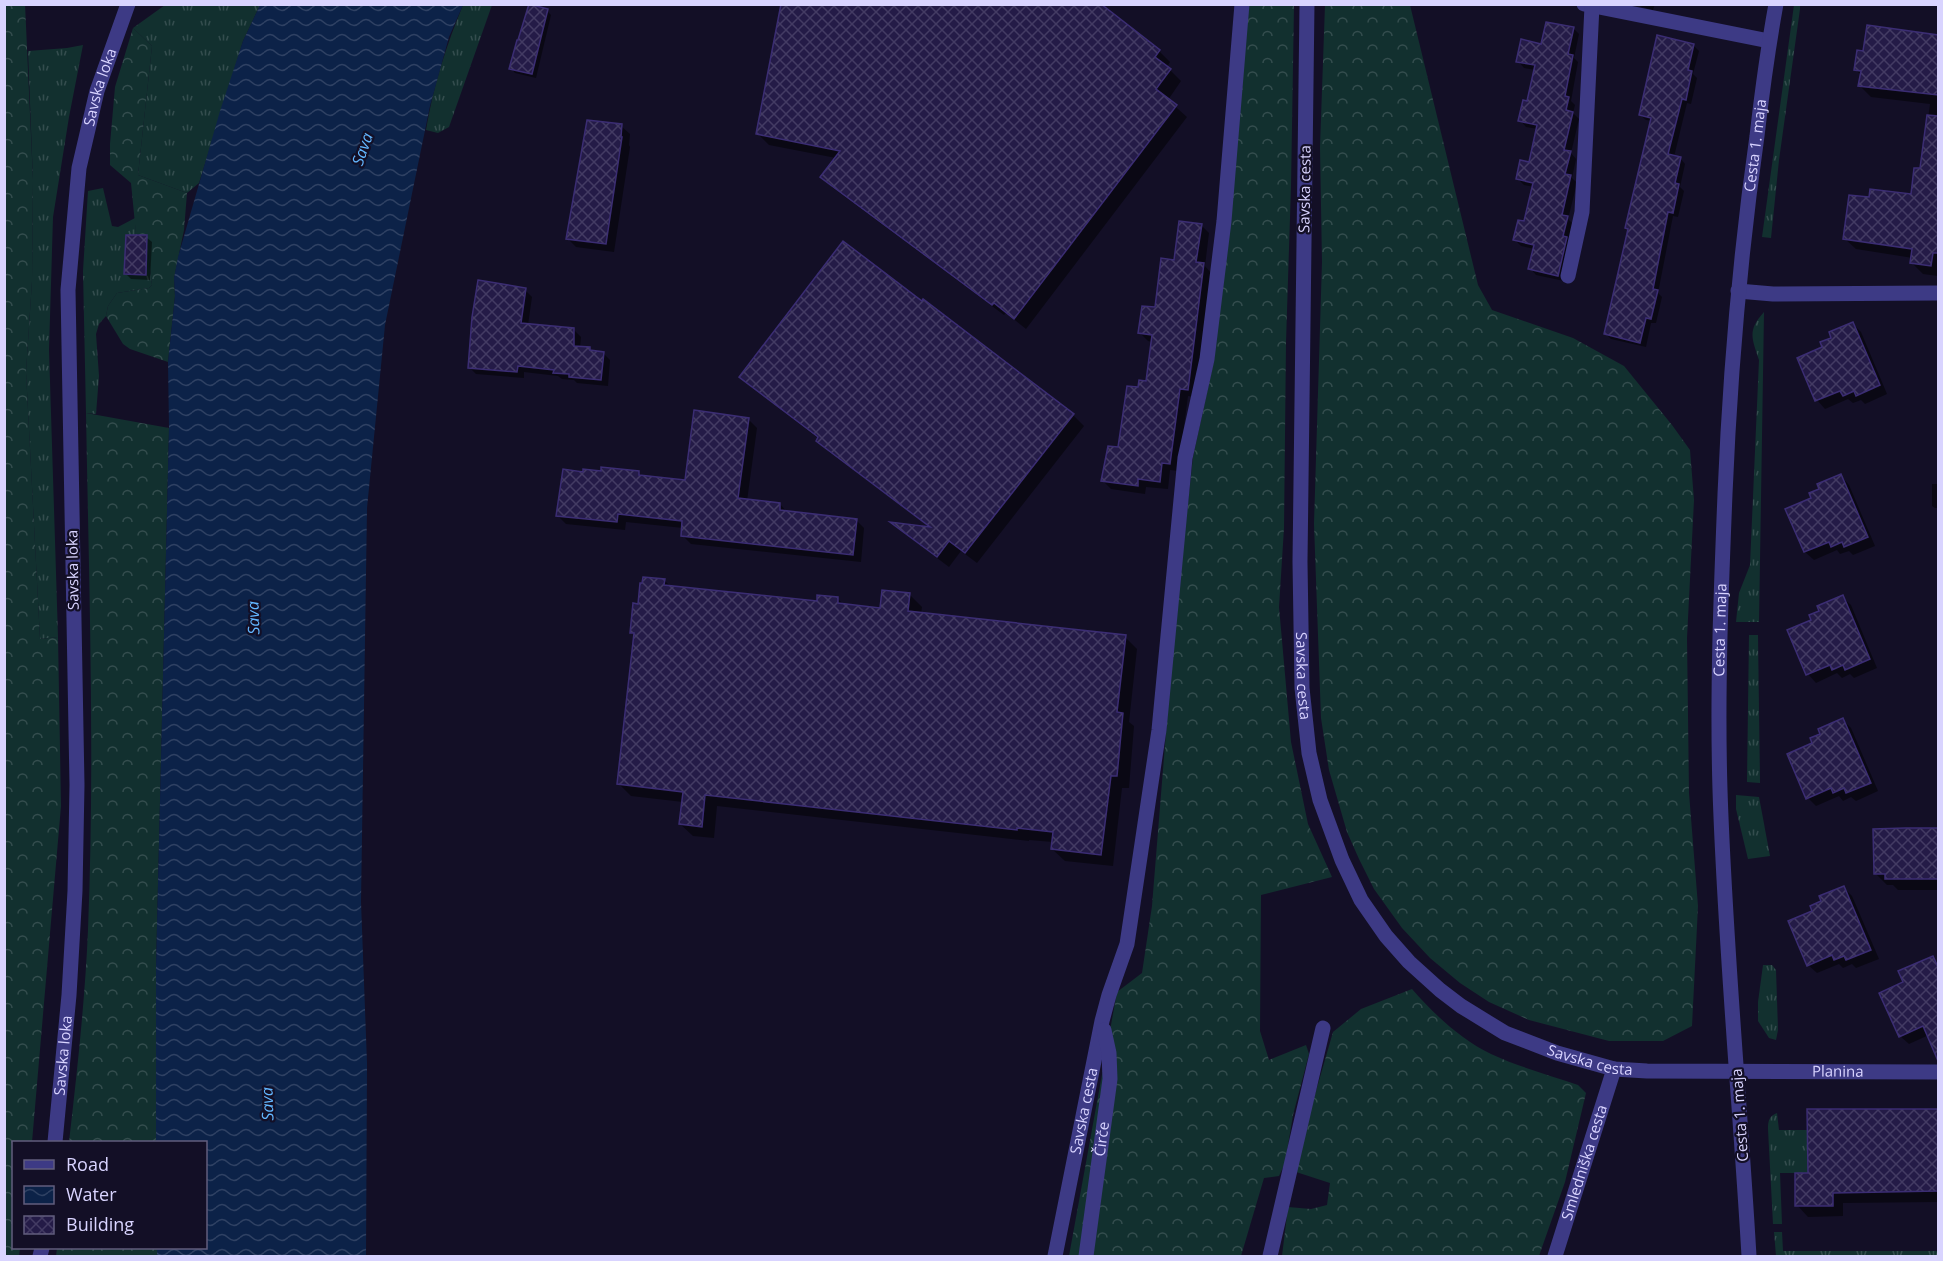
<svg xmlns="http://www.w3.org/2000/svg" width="1943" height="1261" font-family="'Open Sans',sans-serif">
  <defs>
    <pattern id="grass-tufts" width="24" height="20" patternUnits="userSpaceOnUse" patternTransform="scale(1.5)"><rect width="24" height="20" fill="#12302f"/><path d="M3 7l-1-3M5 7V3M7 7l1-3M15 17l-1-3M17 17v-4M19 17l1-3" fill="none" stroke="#344d4e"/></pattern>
    <pattern id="forest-crowns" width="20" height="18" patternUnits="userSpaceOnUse" patternTransform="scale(1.5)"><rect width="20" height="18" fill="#12302f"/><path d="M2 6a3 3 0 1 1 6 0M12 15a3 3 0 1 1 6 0" fill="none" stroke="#344d4e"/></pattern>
    <pattern id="water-waves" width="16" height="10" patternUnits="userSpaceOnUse" patternTransform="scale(1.5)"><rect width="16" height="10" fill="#0c2248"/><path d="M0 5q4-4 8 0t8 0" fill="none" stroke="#2f4163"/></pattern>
    <pattern id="building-cross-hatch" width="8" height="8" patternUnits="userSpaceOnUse" patternTransform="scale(1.5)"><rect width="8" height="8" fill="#241b47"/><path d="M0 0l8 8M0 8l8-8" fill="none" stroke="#433b63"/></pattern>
  </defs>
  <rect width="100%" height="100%" fill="#130f26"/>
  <g fill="url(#grass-tufts)">
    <polygon points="165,5 260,5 243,41 199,183 187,193 138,175 152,46 133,28"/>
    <path d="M463,5H492L449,127L438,133L426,130C433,87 446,46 463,5Z"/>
    <polygon points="1794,5 1800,5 1800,9 1779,160 1771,238 1762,237"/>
    <polygon points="83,45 69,117 53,217 49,350 58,637 40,639 26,372 32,281 33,180 28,51 67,48"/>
    <polygon points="103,188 112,226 118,227 135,218 136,234 146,237 152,285 149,288 117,293 108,306 106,316 99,324 96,334 99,376 96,414 86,413 83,271 88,191"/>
    <path d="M1764,312L1759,622H1736L1739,593L1750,565L1759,360C1752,338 1747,331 1764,312Z"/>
    <polygon points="1749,635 1758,635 1760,783 1747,782"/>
    <polygon points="1736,795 1759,797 1770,856 1748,859 1736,809"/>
    <polygon points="1763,965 1772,965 1776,970 1778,1030 1776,1040 1769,1038 1758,1021 1758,1002"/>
    <path d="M1777,1113L1779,1130H1807L1808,1173H1780L1782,1224H1773L1768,1129C1768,1121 1769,1116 1777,1113Z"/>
    <polygon points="1774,1232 1782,1232 1783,1251 1938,1251 1938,1256 1776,1256"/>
  </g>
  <g fill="url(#forest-crowns)">
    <polygon points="25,4 33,180 32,281 26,372 40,639 58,637 61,806 32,1142 14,1142 14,1248 20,1248 19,1256 5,1256 4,5"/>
    <polygon points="1247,5 1294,5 1291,186 1286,342 1284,528 1279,607 1291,742 1308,824 1332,877 1261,895 1260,1031 1269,1060 1306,1045 1309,1054 1293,1115 1285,1163 1279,1176 1264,1178 1241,1256 1069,1256 1117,992 1142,973 1152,906 1175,621 1193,457 1214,360"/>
    <polygon points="1325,5 1410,5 1478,285 1492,310 1573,338 1624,366 1672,425 1690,450 1694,500 1687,638 1689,793 1698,906 1692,1026 1663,1041 1609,1041 1529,1020 1489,1002 1460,983 1430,958 1402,928 1374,889 1359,859 1347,832 1329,770 1321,718 1314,524 1322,262 1320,147"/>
    <polygon points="133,28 152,46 138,175 187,193 184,230 174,278 175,296 168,362 130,349 123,344 106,316 108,306 117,293 149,288 152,285 146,237 136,234 131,183 110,165 110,144 115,87"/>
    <path d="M86,413L169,428L156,967V1142H69C77,1072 85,1001 88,930C95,758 89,585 86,413Z"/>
    <path d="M1412,989C1434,1014 1460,1039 1491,1054C1519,1067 1549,1075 1578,1085L1586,1093L1565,1182L1540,1253L1539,1256H1282L1288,1207L1311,1209L1327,1205L1330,1183L1293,1171L1333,1032L1361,1009Z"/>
    <polygon points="57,1248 157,1248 157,1256 56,1256"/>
  </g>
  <polygon fill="url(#water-waves)" points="260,5 463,5 449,37 430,106 385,325 367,508 361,902 367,1063 366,1256 157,1256 157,1248 206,1248 206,1142 156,1142 156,967 169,428 168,362 175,296 174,278 178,257 220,111 243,41"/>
  <g fill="#0007">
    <polygon points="1097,4 1159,51 1170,62 1167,67 1181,81 1168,100 1187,117 1026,329 1006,313 1004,315 833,188 822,177 836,158 769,145 758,134"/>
    <polygon points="1632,4 1655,4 1653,10"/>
    <polygon points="547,11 551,15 536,78 515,73 511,68"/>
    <polygon points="1868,27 1938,37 1938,276 1923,274 1912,263 1913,258 1856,249 1844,238 1871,199 1912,196 1921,170 1930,104 1871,97 1860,86 1861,75 1856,70 1864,53"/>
    <polygon points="1573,28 1579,34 1574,58 1578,62 1571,101 1575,105 1573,113 1579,119 1571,153 1576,159 1572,178 1577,183 1568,219 1573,224 1564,281 1536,275 1530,268 1535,249 1521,246 1515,240 1526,223 1534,187 1524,185 1517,178 1530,164 1538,129 1526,127 1520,120 1528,103 1535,70 1524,68 1518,61"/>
    <polygon points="1693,45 1699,51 1693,74 1697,78 1691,104 1687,103 1674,157 1680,158 1685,164 1680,187 1684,191 1678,217 1673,216 1658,293 1662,297 1656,323 1651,323 1646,347 1611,339 1606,334 1652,121 1646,120 1640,115"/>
    <polygon points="621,126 630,134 629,145 630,147 614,252 576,247 568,239"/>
    <polygon points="1201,225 1209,233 1205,266 1211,273 1195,397 1188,396 1178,471 1170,470 1168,489 1146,487 1145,494 1111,489 1103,481 1119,449 1140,389 1147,383 1152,342 1148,341 1140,333 1156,309 1176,261"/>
    <polygon points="146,237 152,242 150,280 131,279 126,274"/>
    <polygon points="525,290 532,297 528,325 574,330 581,337 580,348 603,353 610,360 608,386 577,383 574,380 562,379 558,376 524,372 524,378 476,374 469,367"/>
    <polygon points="1853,324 1861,332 1887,394 1865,404 1861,400 1853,403 1848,399 1825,409 1817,400 1824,348"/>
    <polygon points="741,377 1073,415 1084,426 977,563 961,551 949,567 904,533 894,524 931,528 829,452 818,440 819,439 752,388"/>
    <polygon points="748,419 757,428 747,501 780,504 788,513 856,520 864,528 861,562 691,544 682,535 683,528 626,522 625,530 566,524 557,515 585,473 639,473 643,477 686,482"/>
    <polygon points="1841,476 1849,485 1875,546 1853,555 1849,551 1840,554 1837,550 1814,560 1805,552 1812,499"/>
    <polygon points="1932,484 1938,484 1938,508 1935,508 1932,506"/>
    <polygon points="664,580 671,587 818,603 838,599 845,606 881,610 909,594 922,607 921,614 1125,637 1137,649 1129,722 1134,726 1129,788 1122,788 1113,866 1065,861 1052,849 1053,842 1029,840 1029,841 717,806 714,838 693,836 680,824 683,802 631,796 619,784 635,636 632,632 639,605"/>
    <polygon points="1842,597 1851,605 1877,668 1854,678 1850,674 1842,678 1837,673 1816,683 1808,674 1813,621"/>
    <polygon points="1843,720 1851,728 1878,791 1856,801 1851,797 1843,801 1839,796 1816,806 1808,798 1814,744"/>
    <polygon points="1875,830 1938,830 1938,890 1898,890 1893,885 1887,885 1875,873"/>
    <polygon points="1843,887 1852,896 1879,959 1856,968 1852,964 1843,968 1839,964 1817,973 1808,965 1814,912"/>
    <polygon points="1933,958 1938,963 1938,1037 1935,1038 1931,1034 1909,1044 1900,1036 1905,983"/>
    <polygon points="1938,1110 1938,1202 1843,1203 1843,1216 1808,1217 1797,1205 1809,1174 1808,1111"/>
  </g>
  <g fill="url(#building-cross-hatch)" stroke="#3b2d73" stroke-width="1.5">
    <polygon points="529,4 548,9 532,74 509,69 517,40 518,40"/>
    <polygon points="781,4 1101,4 1160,50 1155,57 1171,69 1156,89 1177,105 1014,319 994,303 992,305 820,177 840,151 756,134"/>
    <polygon points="1546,22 1574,27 1568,54 1573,55 1565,96 1569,97 1566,110 1573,112 1564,150 1571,151 1565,174 1571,175 1562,215 1568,216 1563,236 1567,237 1558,276 1528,269 1534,245 1513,240 1518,220 1524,221 1533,183 1516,179 1520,160 1529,162 1537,125 1518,121 1523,100 1527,101 1535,65 1516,62 1521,39 1541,44"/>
    <polygon points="1867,25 1938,35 1938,95 1858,86 1861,71 1854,70 1857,50 1863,51"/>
    <polygon points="1657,35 1694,44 1688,70 1692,71 1689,85 1686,100 1682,99 1668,154 1681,157 1675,183 1679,184 1673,213 1668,212 1653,289 1658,290 1651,319 1646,318 1640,343 1604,334 1628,229 1625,228 1651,118 1639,115"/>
    <polygon points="1927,115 1938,116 1938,253 1933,253 1931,266 1910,263 1912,249 1843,239 1849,195 1869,197 1870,189 1911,194 1914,168 1920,168"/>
    <polygon points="587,120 622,124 621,137 622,137 606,244 566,239"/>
    <polygon points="1179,221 1202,224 1196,262 1204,263 1188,390 1180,389 1170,464 1162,463 1160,482 1138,479 1138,486 1101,481 1108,446 1118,447 1127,386 1138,387 1139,380 1146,381 1152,335 1138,333 1142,306 1155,307 1161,258 1174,260"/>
    <polygon points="126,235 147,235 146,275 124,274"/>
    <polygon points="843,241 922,301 923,299 1074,414 965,553 949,541 937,557 890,522 930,527 816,441 818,437 739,377"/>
    <polygon points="478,280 526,288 521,323 574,328 574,346 590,347 590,350 604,352 601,380 569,377 569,374 553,373 554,370 518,366 517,372 468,368 472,317"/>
    <polygon points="1853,322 1880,385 1856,396 1854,391 1843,396 1840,391 1815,401 1797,358 1822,347 1820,342 1831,338 1829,332"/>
    <polygon points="694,410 749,418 738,498 780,503 780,510 857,519 853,555 681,536 682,521 618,514 617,522 556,516 563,469 583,472 583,469 601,471 601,467 639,471 639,475 685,480"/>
    <polygon points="1841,474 1868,537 1844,547 1842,542 1831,547 1829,542 1804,552 1785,509 1811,498 1809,493 1819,489 1817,484"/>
    <polygon points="643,577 665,579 664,585 817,601 817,595 838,597 838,603 880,608 882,590 910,593 908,611 1126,635 1117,712 1123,713 1117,776 1111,776 1101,855 1051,849 1053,832 1017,828 1017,830 705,795 702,827 679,824 683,792 617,784 634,633 630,633 633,603 638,604 640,583 642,583"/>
    <polygon points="1843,595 1870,659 1845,670 1843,665 1832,670 1830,665 1806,675 1787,630 1811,620 1809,615 1819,611 1817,606"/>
    <polygon points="1843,718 1871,783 1846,793 1844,788 1833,793 1831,788 1806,799 1787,754 1812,743 1810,738 1820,734 1818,729"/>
    <polygon points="1905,828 1938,828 1938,879 1885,879 1885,874 1874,874 1873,829"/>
    <polygon points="1844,886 1871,950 1846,960 1844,956 1834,960 1832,955 1807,966 1788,921 1812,911 1810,906 1821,901 1819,896"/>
    <polygon points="1933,956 1938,967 1938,1061 1923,1026 1899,1037 1879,993 1903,982 1898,971"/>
    <polygon points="1807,1109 1938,1109 1938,1191 1833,1193 1833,1206 1795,1206 1795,1173 1808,1173"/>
  </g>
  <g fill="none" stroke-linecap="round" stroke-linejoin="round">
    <g stroke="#3d3a85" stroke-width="15">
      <path id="s1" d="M1307,4L1300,562L1302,688L1309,753L1320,800L1342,860L1361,900L1386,936L1409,962L1440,990L1461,1006L1505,1033L1557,1053L1614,1069L1647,1071L1938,1072"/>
      <polyline points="1584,4 1769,41"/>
      <polyline points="1568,276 1582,212 1592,6"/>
      <polyline points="1738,291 1773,294 1938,293"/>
      <path id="s2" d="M55,1142L69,995L75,891L77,785L68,290L79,168L97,91L128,4"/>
      <polyline points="40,1256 42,1248"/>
      <path id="s3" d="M1055,1256L1102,1021L1109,995L1127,944L1159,730L1185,458L1207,359L1224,221L1242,4"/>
      <path id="s4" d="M1086,1256L1110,1079L1109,1053L1104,1030"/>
      <polyline points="1270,1256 1323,1028"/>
      <path id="s5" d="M1555,1256L1614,1069"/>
      <path id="s6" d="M1749,1256C1740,1101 1725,946 1720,790C1717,691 1721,593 1725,494C1730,374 1740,255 1757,136C1762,92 1768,48 1776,4"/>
    </g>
  </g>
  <g text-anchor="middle" stroke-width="4.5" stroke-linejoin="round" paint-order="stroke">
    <g font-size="15" fill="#d9d4ff" stroke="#130f26">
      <text dy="5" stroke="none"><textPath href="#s2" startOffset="1059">Savska loka</textPath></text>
      <text dy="5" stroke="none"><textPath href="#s6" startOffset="1113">Cesta 1. maja</textPath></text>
      <text transform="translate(1305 189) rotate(-89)" y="5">Savska cesta</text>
      <text transform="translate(73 570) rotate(-91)" y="5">Savska loka</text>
      <text dy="5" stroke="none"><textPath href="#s6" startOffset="627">Cesta 1. maja</textPath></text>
      <text dy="5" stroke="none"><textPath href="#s1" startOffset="672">Savska cesta</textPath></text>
      <text dy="5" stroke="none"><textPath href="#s2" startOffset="87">Savska loka</textPath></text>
      <text dy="5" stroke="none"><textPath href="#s1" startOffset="1194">Savska cesta</textPath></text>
      <text dy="5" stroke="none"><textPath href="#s1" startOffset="1443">Planina</textPath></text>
      <text dy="5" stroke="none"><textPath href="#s3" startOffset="148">Savska cesta</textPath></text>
      <text transform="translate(1740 1115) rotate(-94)" y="5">Cesta 1. maja</text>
      <text dy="5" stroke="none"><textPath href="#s4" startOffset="118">Čirče</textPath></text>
      <text dy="5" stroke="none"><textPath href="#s5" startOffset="98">Smledniška cesta</textPath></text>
    </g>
    <g font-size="16" font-style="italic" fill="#62b6ff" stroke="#130f26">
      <text transform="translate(362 149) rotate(-71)" y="6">Sava</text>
      <text transform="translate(253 618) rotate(-92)" y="6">Sava</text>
      <text transform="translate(267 1104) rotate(-92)" y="6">Sava</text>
    </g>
  </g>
  <rect width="1943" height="1261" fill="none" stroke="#d9d4ff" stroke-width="12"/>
  <rect x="12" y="1141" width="195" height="108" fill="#130f26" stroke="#625e7d" stroke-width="1.5"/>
  <rect x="24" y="1160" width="30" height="9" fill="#3d3a85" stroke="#625e7d" stroke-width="1.5"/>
  <text x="66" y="1171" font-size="18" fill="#d9d4ff">Road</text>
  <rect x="24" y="1186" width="30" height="18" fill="url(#water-waves)" stroke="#625e7d" stroke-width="1.5"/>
  <text x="66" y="1201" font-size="18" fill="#d9d4ff">Water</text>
  <rect x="24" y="1216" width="30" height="18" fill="url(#building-cross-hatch)" stroke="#625e7d" stroke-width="1.5"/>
  <text x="66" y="1231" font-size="18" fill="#d9d4ff">Building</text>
</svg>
